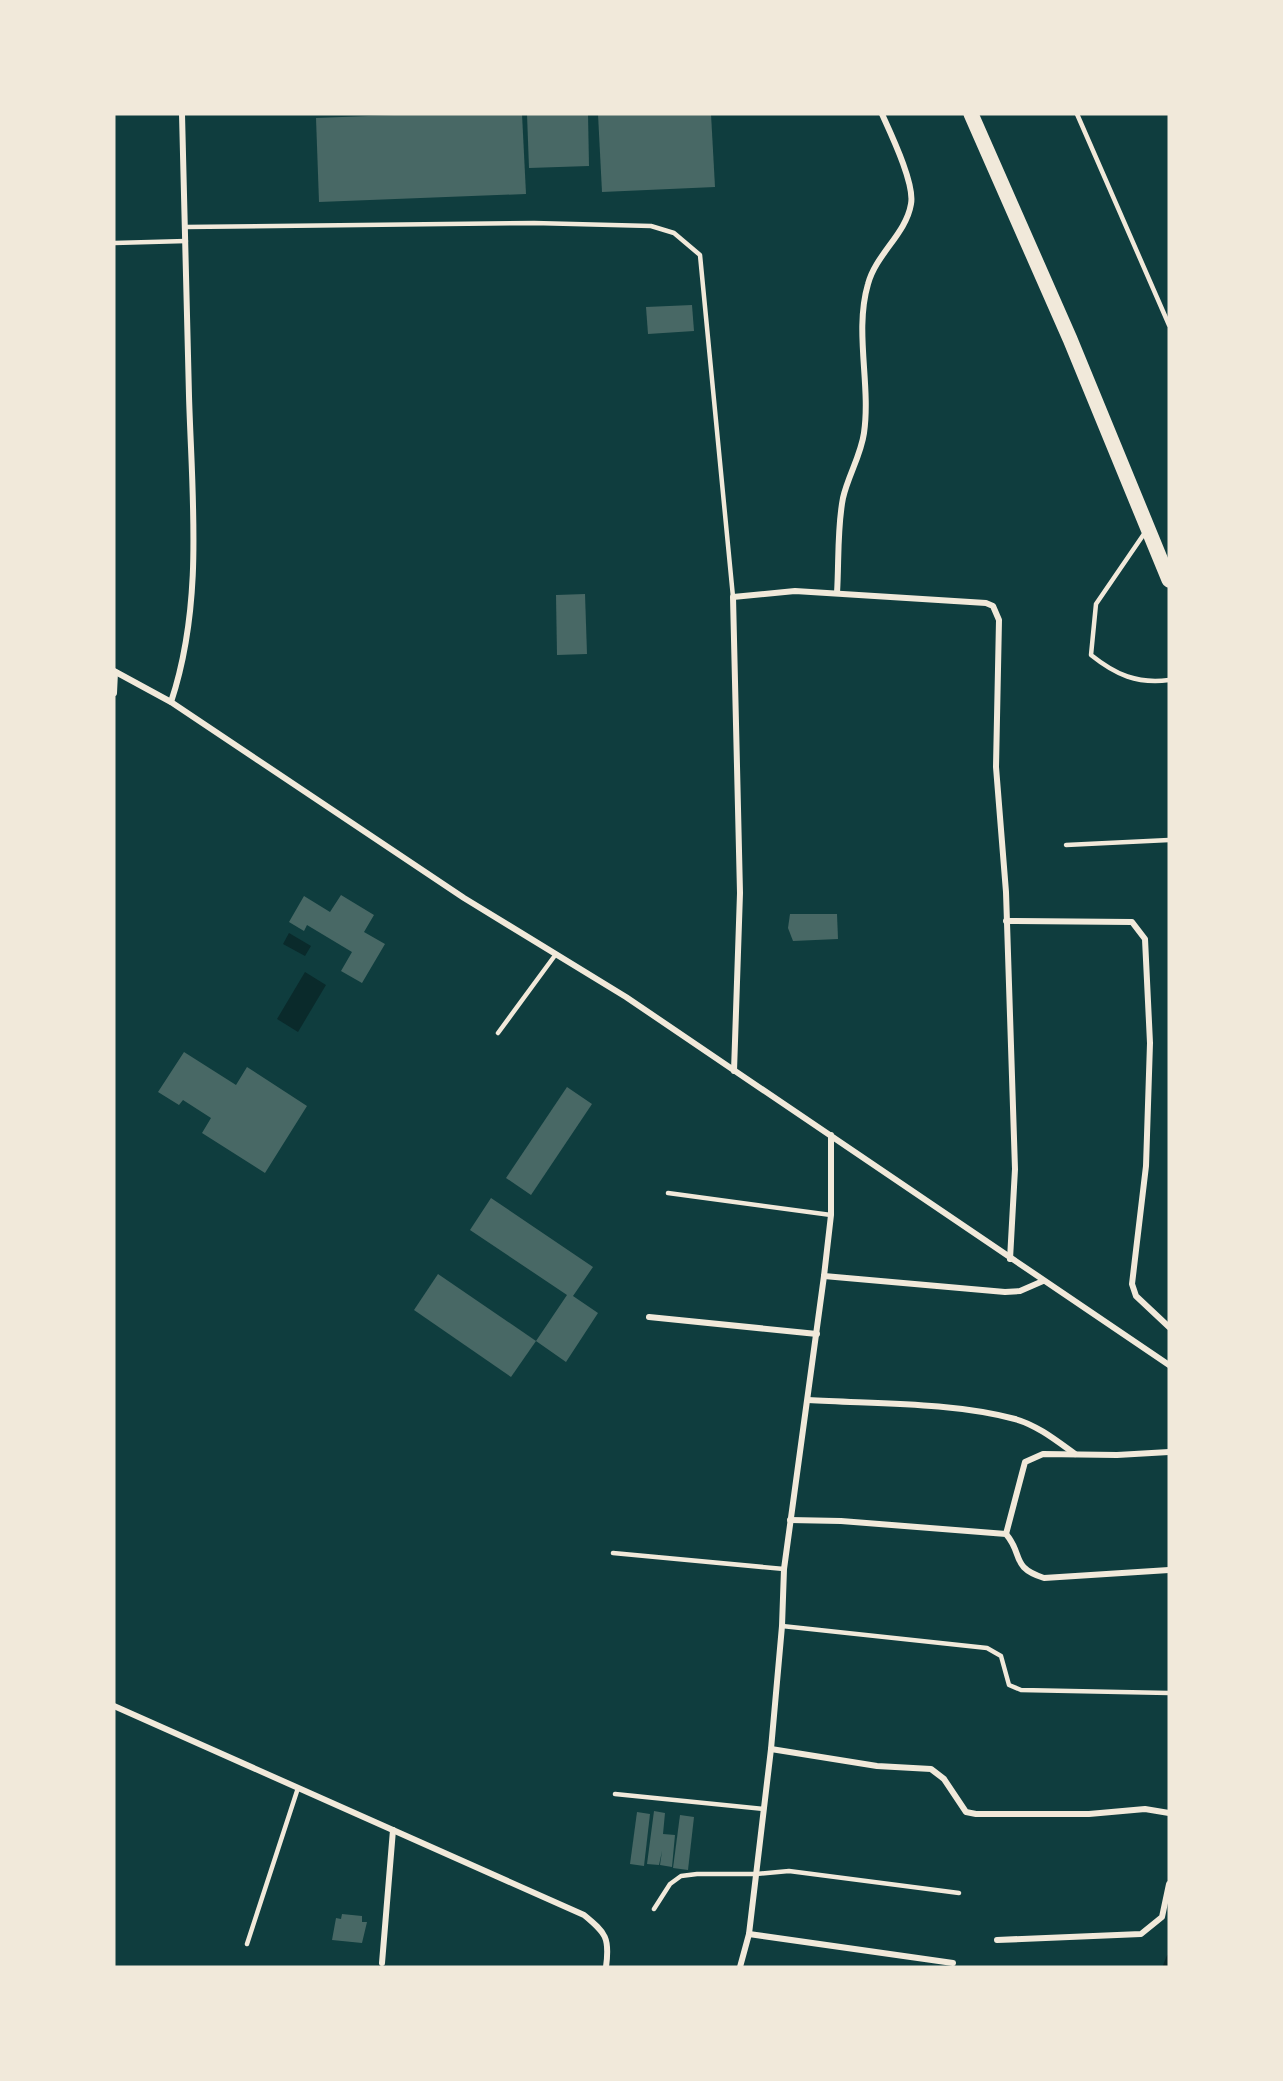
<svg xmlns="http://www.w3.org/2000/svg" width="1283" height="2081" font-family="Barlow,sans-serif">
  <rect width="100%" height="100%" fill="#0f3d3e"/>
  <g fill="#0a2a2b">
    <polygon points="289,933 311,946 305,956 283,944"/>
    <polygon points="305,972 326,985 298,1032 277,1019"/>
  </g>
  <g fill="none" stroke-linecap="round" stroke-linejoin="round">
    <polyline stroke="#0a2a2b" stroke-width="5" points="1165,1967 1169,1957"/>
  </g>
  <g fill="#486865">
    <polygon points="420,114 522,114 526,194 319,202 316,118"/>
    <polygon points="527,114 588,114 589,166 529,168"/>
    <polygon points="598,114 711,114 715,187 602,192"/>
    <polygon points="692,305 694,331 648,334 646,307"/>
    <polygon points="585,594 587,654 557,655 556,595"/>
    <polygon points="341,895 374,915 364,932 385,944 362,983 341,971 352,952 307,925 304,931 289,922 304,896 330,912"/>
    <polygon points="790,914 837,914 838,939 793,941 788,928"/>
    <polygon points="184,1052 236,1085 247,1067 307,1106 265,1173 202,1133 211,1118 183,1100 179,1105 158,1092"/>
    <polygon points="567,1087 592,1104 531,1195 506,1178"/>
    <polygon points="491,1198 593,1267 573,1296 598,1313 566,1362 536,1341 567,1295 470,1230"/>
    <polygon points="438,1274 536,1341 511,1377 414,1310"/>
    <polygon points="654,1811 665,1813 663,1834 675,1835 672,1867 660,1865 662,1851 659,1865 647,1864"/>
    <polygon points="637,1812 650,1814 644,1866 630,1864"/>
    <polygon points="680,1815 694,1817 688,1870 673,1868"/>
    <polygon points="342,1914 362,1916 362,1922 367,1922 362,1943 332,1940 336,1918 341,1919"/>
  </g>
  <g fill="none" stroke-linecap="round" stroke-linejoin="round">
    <g stroke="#f1e9da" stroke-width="4.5">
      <polyline points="1077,114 1169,325"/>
      <polyline points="185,227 534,223 651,226 674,233 700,255 733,597"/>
      <polyline points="114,243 186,241"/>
      <path d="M1146,531L1096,604L1091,655C1116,675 1137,684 1169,680"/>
      <polyline points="1066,845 1169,840"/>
      <polyline points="498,1033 556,954"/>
      <polyline points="668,1193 831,1215"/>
      <polyline points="613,1553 784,1569"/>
      <polyline points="782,1626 987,1648 1001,1656 1009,1685 1021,1690 1169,1693"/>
      <polyline points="615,1794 764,1809"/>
      <polyline points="654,1909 670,1884 681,1876 697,1874 756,1874 789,1871 959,1893"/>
      <polyline points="247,1944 298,1788"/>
    </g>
    <g stroke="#f1e9da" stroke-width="6">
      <path d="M837,593C839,563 837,528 843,498C848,476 861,455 864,433C871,384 854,332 868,284C876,254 906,234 911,204C915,184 891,134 882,114"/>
      <polyline points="114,671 171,702 464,898 626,997 1169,1365"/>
      <polyline points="114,693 115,672"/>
      <path d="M171,702C204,603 192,498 189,396C187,302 184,208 182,114"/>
      <polyline points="1006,921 1132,922 1145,939 1150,1043 1146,1166 1132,1284 1136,1296 1169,1327"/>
      <polyline points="734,1071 740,893 733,597 795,591 986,603 993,606 999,620 996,767 1006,892 1015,1169 1010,1259"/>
      <polyline points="824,1276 1005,1292 1020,1291 1043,1281"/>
      <polyline points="649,1317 817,1334"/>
      <path d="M808,1400C875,1404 951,1402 1015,1419C1037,1425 1057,1441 1075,1454"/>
      <path d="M790,1520L841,1521L1006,1534C1024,1555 1010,1567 1044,1578L1169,1570"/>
      <polyline points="1006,1534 1025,1462 1043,1454 1117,1455 1169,1452"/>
      <path d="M114,1706L584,1915C606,1933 610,1938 606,1967"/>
      <polyline points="771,1749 877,1766 931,1769 944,1779 966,1812 976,1814 1089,1814 1145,1809 1169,1813"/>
      <polyline points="749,1934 953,1963"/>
      <polyline points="997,1940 1141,1934 1162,1917 1169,1884"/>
      <polyline points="382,1963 393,1830"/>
      <polyline points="740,1967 749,1934 771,1749 782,1626 784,1569 824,1276 831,1215 831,1135"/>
    </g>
    <polyline stroke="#f1e9da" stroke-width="15" points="971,114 1070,339 1169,580"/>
  </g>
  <rect width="1283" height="2081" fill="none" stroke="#f1e9da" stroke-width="231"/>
</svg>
